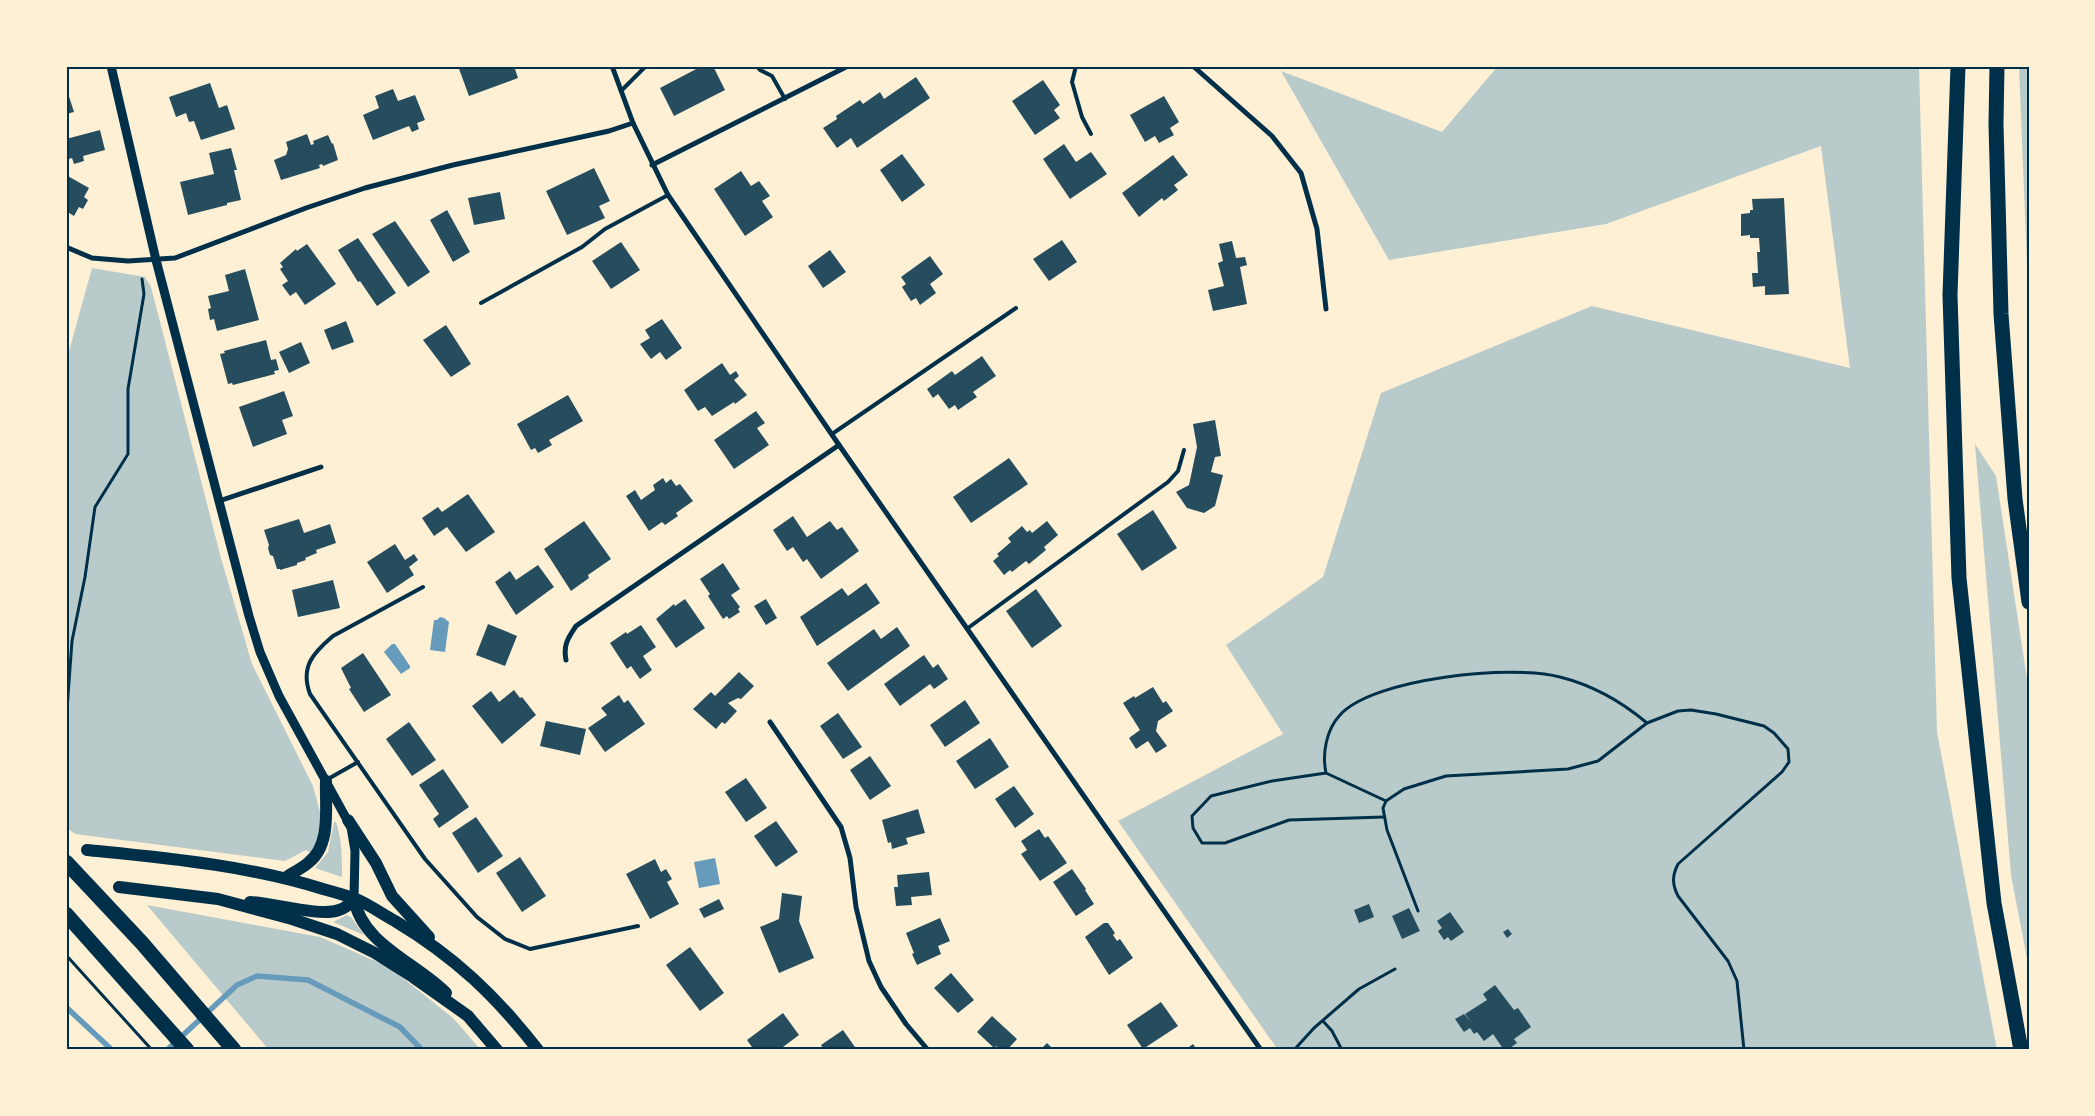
<svg xmlns="http://www.w3.org/2000/svg" width="2095" height="1116" font-family="'Work Sans',sans-serif">
  <rect width="100%" height="100%" fill="#fdf0d5"/>
  <g fill="#b9caca">
    <polygon points="1498,66 1919,66 1937,732 1997,1050 1278,1050 1118,821 1283,734 1226,645 1323,577 1381,393 1592,306 1850,368 1821,146 1606,224 1389,260 1281,71 1442,132"/>
    <polygon points="2019,66 2029,66 2029,316"/>
    <polygon points="92,268 145,277 151,287 221,558 252,664 313,786 320,812 320,829 317,843 310,853 306,850 285,861 75,834 66,827 66,362"/>
    <polygon points="1975,444 1996,476 2029,692 2029,969 2011,875"/>
    <path d="M334,822H336C342,840 342,857 342,877L315,868L328,852Z"/>
    <polygon points="147,905 320,937 389,967 453,1018 481,1050 269,1050"/>
    <polygon points="347,915 351,917 364,935 333,922"/>
  </g>
  <g fill="#669bbc">
    <polygon points="440,617 444,618 449,622 445,652 430,650 434,620 437,620"/>
    <polygon points="392,644 395,644 410,666 410,668 401,674 384,652"/>
    <polygon points="715,858 720,884 699,888 694,862"/>
  </g>
  <g fill="none" stroke-linecap="round" stroke-linejoin="round">
    <g stroke="#669bbc" stroke-width="5.5">
      <polyline points="66,1007 112,1050"/>
      <polyline points="167,1050 237,985 257,976 308,980 400,1027 422,1050"/>
    </g>
  </g>
  <g fill="#264d5e">
    <polygon points="458,66 514,66 518,78 469,96"/>
    <polygon points="702,66 713,66 725,90 674,116 660,88"/>
    <polygon points="916,77 930,98 857,148 851,138 837,148 823,128 837,119 836,116 860,100 863,104 880,92 884,99"/>
    <polygon points="1043,80 1060,105 1054,110 1060,118 1035,135 1012,101"/>
    <polygon points="210,83 219,108 227,105 235,129 201,140 194,121 189,122 186,113 176,117 169,97"/>
    <polygon points="66,87 74,112 66,114"/>
    <polygon points="393,89 398,101 415,95 425,120 417,123 419,129 412,132 409,126 373,140 363,115 379,108 375,96"/>
    <polygon points="1164,96 1179,122 1170,128 1174,135 1159,143 1155,136 1145,142 1130,115"/>
    <polygon points="100,130 105,150 83,156 84,161 74,164 72,158 66,160 66,139"/>
    <polygon points="307,134 311,145 314,144 313,141 328,135 332,144 333,143 338,160 323,166 322,164 319,165 320,168 281,180 274,160 286,155 288,149 286,142"/>
    <polygon points="1064,144 1076,162 1091,152 1107,174 1070,199 1043,159"/>
    <polygon points="231,148 237,170 234,170 241,200 227,203 227,205 188,215 180,182 214,174 209,153"/>
    <polygon points="902,154 925,185 902,202 880,170"/>
    <polygon points="1173,155 1188,175 1174,185 1178,190 1164,201 1162,198 1139,217 1122,193"/>
    <polygon points="594,168 610,201 599,206 605,218 567,235 546,191"/>
    <polygon points="741,171 751,186 759,181 770,196 762,201 773,217 745,236 714,189"/>
    <polygon points="66,175 89,188 84,197 88,200 83,209 79,207 74,216 66,211"/>
    <polygon points="500,192 505,219 474,225 468,198"/>
    <polygon points="1784,198 1789,294 1765,295 1765,286 1753,287 1752,273 1758,273 1757,252 1760,252 1759,238 1750,238 1750,235 1741,236 1741,214 1750,213 1750,210 1753,210 1752,199"/>
    <polygon points="447,210 470,252 453,262 430,220"/>
    <polygon points="395,221 430,272 408,287 372,234"/>
    <polygon points="358,238 396,293 377,306 360,281 358,282 338,250"/>
    <polygon points="1062,240 1077,262 1049,281 1033,259"/>
    <polygon points="1232,241 1236,258 1245,257 1247,265 1240,267 1247,304 1213,311 1208,290 1224,286 1218,263 1223,261 1219,244"/>
    <polygon points="621,242 640,270 611,289 592,261"/>
    <polygon points="307,244 336,284 305,305 296,292 290,296 282,285 288,281 280,269 283,267 280,263 296,249 297,251"/>
    <polygon points="830,250 846,272 823,288 808,266"/>
    <polygon points="930,256 943,274 930,284 936,293 920,305 916,298 911,301 902,287 906,284 901,277"/>
    <polygon points="245,269 259,320 217,331 214,319 210,320 208,309 211,308 208,296 229,291 225,275"/>
    <polygon points="662,319 682,348 666,360 660,352 651,359 640,344 650,338 645,330"/>
    <polygon points="346,321 354,342 332,350 324,330"/>
    <polygon points="446,325 471,364 451,377 423,340"/>
    <polygon points="266,340 271,360 276,359 279,370 274,371 275,374 233,385 232,383 228,384 220,354 225,353 224,351"/>
    <polygon points="301,342 310,363 289,373 279,352"/>
    <polygon points="982,356 996,376 973,392 977,397 958,410 955,405 949,409 938,394 933,398 927,389 952,371 955,375"/>
    <polygon points="722,363 730,375 736,371 739,376 734,380 747,395 735,404 734,402 712,416 705,407 698,411 684,390"/>
    <polygon points="284,391 293,416 282,420 287,434 253,447 239,407"/>
    <polygon points="568,395 583,421 549,440 552,445 538,453 535,448 531,450 517,424"/>
    <polygon points="756,411 765,423 757,428 769,445 734,469 714,440"/>
    <polygon points="1215,420 1221,456 1215,457 1211,472 1223,475 1215,506 1204,513 1187,508 1176,492 1189,485 1197,447 1193,424"/>
    <polygon points="1009,458 1028,484 971,523 953,497"/>
    <polygon points="663,478 666,483 671,479 676,486 680,484 693,501 676,513 678,516 665,525 662,522 649,531 626,496 635,490 641,500 655,490 653,485"/>
    <polygon points="468,494 495,532 466,552 447,527 434,536 422,518 438,507 442,512"/>
    <polygon points="1153,510 1177,548 1142,571 1117,534"/>
    <polygon points="793,516 807,537 830,521 837,530 842,527 859,551 821,579 807,559 803,562 793,547 787,551 773,530"/>
    <polygon points="299,519 304,533 330,524 336,543 316,550 317,553 305,558 306,560 297,563 297,565 280,570 280,569 277,569 273,556 270,555 268,548 269,545 264,530"/>
    <polygon points="584,521 611,559 588,575 589,578 571,591 544,549"/>
    <polygon points="1047,521 1058,535 1044,547 1046,550 1029,564 1026,561 1012,572 1010,570 1004,575 993,561 999,556 997,554 1011,542 1008,538 1022,526 1027,532 1030,530 1032,533"/>
    <polygon points="395,544 405,560 414,554 418,560 409,567 414,575 387,593 367,562"/>
    <polygon points="723,563 740,589 731,595 740,607 738,609 740,612 729,619 727,616 723,619 708,596 710,594 700,579"/>
    <polygon points="538,565 554,587 516,615 495,582 510,571 516,580"/>
    <polygon points="333,580 340,608 298,617 292,590"/>
    <polygon points="866,583 880,603 817,646 800,617 842,588 848,596"/>
    <polygon points="1036,589 1062,626 1032,648 1006,611"/>
    <polygon points="685,599 705,628 676,648 656,619 674,604 675,606"/>
    <polygon points="766,599 777,618 766,625 754,606"/>
    <polygon points="488,624 517,636 505,666 476,655"/>
    <polygon points="641,625 656,647 643,656 652,670 640,679 631,666 627,669 610,643 626,632 627,634"/>
    <polygon points="897,627 910,646 848,691 827,663 874,629 881,639"/>
    <polygon points="363,653 391,695 364,712 349,689 351,688 341,668"/>
    <polygon points="924,655 933,668 938,664 948,679 934,689 930,684 900,706 884,684"/>
    <polygon points="739,672 754,686 741,699 738,698 728,703 737,711 725,724 722,722 716,729 693,709 711,692 715,696"/>
    <polygon points="1153,687 1163,703 1166,701 1173,711 1158,721 1156,731 1167,746 1156,753 1148,741 1136,749 1129,738 1140,730 1123,703 1134,696 1135,698"/>
    <polygon points="514,690 520,698 522,697 536,715 502,744 472,706 491,691 499,702"/>
    <polygon points="619,695 624,703 628,700 645,724 605,752 588,728 607,715 601,708"/>
    <polygon points="965,700 980,723 945,747 930,725"/>
    <polygon points="838,713 862,747 843,759 820,726"/>
    <polygon points="546,721 586,729 580,755 540,746"/>
    <polygon points="409,722 436,760 412,776 386,739"/>
    <polygon points="990,738 1009,767 975,789 956,761"/>
    <polygon points="870,756 891,786 870,800 850,770"/>
    <polygon points="443,769 469,807 439,828 433,819 439,814 419,785"/>
    <polygon points="746,778 767,808 746,822 725,792"/>
    <polygon points="1014,786 1034,814 1015,828 995,799"/>
    <polygon points="918,809 925,833 906,838 908,844 892,849 891,842 888,843 882,820"/>
    <polygon points="476,817 503,856 478,873 452,833"/>
    <polygon points="776,821 798,852 776,867 754,836"/>
    <polygon points="1039,829 1045,838 1048,836 1067,863 1040,881 1021,854 1027,850 1021,841"/>
    <polygon points="520,857 546,896 522,912 496,873"/>
    <polygon points="655,859 661,872 666,869 672,879 667,882 679,904 650,919 626,874"/>
    <polygon points="1072,869 1086,889 1085,890 1094,904 1076,916 1053,882"/>
    <polygon points="929,872 932,895 911,897 912,905 896,906 894,887 898,887 897,875"/>
    <polygon points="782,893 802,896 799,921 814,958 779,973 760,927 779,919"/>
    <polygon points="719,899 724,909 704,918 699,909"/>
    <polygon points="1369,904 1374,917 1359,923 1354,910"/>
    <polygon points="1409,908 1420,931 1402,939 1392,916"/>
    <polygon points="1450,912 1464,932 1451,941 1448,937 1444,940 1438,931 1442,928 1437,921"/>
    <polygon points="940,918 950,941 938,946 941,954 917,965 912,954 914,953 906,933"/>
    <polygon points="1104,923 1108,923 1115,933 1113,935 1117,941 1120,939 1133,958 1109,975 1085,937"/>
    <polygon points="1508,929 1512,934 1507,938 1503,932"/>
    <polygon points="690,947 724,993 700,1011 666,965"/>
    <polygon points="951,973 974,1000 958,1013 934,988"/>
    <polygon points="1495,985 1514,1010 1518,1008 1531,1027 1514,1039 1517,1043 1507,1050 1504,1050 1493,1034 1484,1041 1477,1032 1474,1034 1470,1028 1464,1032 1455,1019 1464,1014 1471,1022 1465,1014 1487,1000 1483,994"/>
    <polygon points="1161,1002 1178,1026 1143,1049 1127,1025"/>
    <polygon points="783,1013 799,1035 779,1050 754,1050 747,1040"/>
    <polygon points="992,1016 1017,1039 1007,1050 1000,1050 996,1046 994,1048 977,1032"/>
    <polygon points="843,1030 857,1050 824,1050 821,1045"/>
    <polygon points="1047,1043 1054,1050 1040,1050"/>
    <polygon points="1193,1044 1197,1050 1185,1050"/>
  </g>
  <g fill="none" stroke-linecap="round" stroke-linejoin="round">
    <g stroke="#003049" stroke-width="3">
      <polyline points="66,723 72,641 85,577 95,507 128,454 128,389 144,294 142,279"/>
      <polyline points="1326,773 1272,781 1211,796 1192,816 1193,828 1202,843 1225,843 1289,820 1384,817"/>
      <path d="M1386,801L1326,773C1322,754 1326,730 1340,715C1373,678 1513,664 1560,677C1592,685 1622,702 1647,723"/>
      <path d="M1418,911L1387,830L1383,808L1386,801L1404,789L1446,776L1568,769L1598,761L1647,723L1678,711L1691,710L1716,714L1764,726L1774,733L1788,749L1789,762L1782,772L1678,864C1672,876 1672,884 1678,896L1728,961L1737,981L1744,1050"/>
      <polyline points="66,955 152,1050"/>
      <polyline points="1323,1021 1332,1031 1342,1050"/>
      <polyline points="1294,1050 1314,1028 1359,989 1395,969"/>
    </g>
    <g stroke="#003049" stroke-width="4">
      <polyline points="757,66 760,70 772,76 785,99"/>
      <polyline points="1076,66 1072,82 1082,117 1091,134"/>
      <polyline points="621,91 646,66"/>
      <polyline points="481,303 582,247 605,229 668,195"/>
      <polyline points="832,434 1016,308"/>
      <path d="M423,587L333,636C313,653 300,667 310,694L425,859L477,917L505,939L530,949L638,926"/>
      <polyline points="968,628 1168,482 1178,471 1184,450"/>
      <polyline points="328,779 358,762"/>
    </g>
    <g stroke="#003049" stroke-width="5">
      <polyline points="612,66 633,123 668,195 839,445 1261,1050"/>
      <polyline points="1193,66 1272,136 1301,173 1317,229 1326,309"/>
      <polyline points="652,165 848,66"/>
      <polyline points="66,247 92,258 128,261 175,258 306,208 365,188 453,165 609,131 633,123"/>
      <polyline points="219,501 321,467"/>
      <path d="M566,660C563,645 568,638 576,626L839,445"/>
      <polyline points="770,722 841,827 850,858 856,907 869,961 881,987 906,1024 928,1050"/>
    </g>
    <polyline stroke="#003049" stroke-width="9" points="111,66 156,260 249,616 260,652 279,696 351,827 355,851 354,898"/>
    <g stroke="#003049" stroke-width="12">
      <polyline points="348,820 376,863 392,896 429,937"/>
      <path d="M87,850C166,858 247,865 323,889C334,892 345,895 356,899C370,905 382,914 395,921C455,957 495,995 538,1050"/>
      <path d="M285,878C292,873 301,869 308,863C332,845 325,807 326,781"/>
      <polyline points="119,887 218,899 292,919 337,934 375,953 413,977 468,1016 497,1050"/>
      <path d="M354,898C361,944 417,963 446,993"/>
      <path d="M250,902C273,903 320,917 339,910C346,908 350,904 354,898"/>
    </g>
    <g stroke="#003049" stroke-width="15">
      <polyline points="1958,66 1950,295 1959,578 1994,903 2021,1050"/>
      <polyline points="1997,66 1996,124 2001,314 2015,499 2029,602"/>
      <polyline points="66,862 142,943 234,1050"/>
      <polyline points="66,914 187,1050"/>
    </g>
  </g>
  <rect width="2095" height="1116" fill="none" stroke="#fdf0d5" stroke-width="135"/>
  <rect x="68" y="68" width="1960" height="980" fill="none" stroke="#003049" stroke-width="2"/>
</svg>
